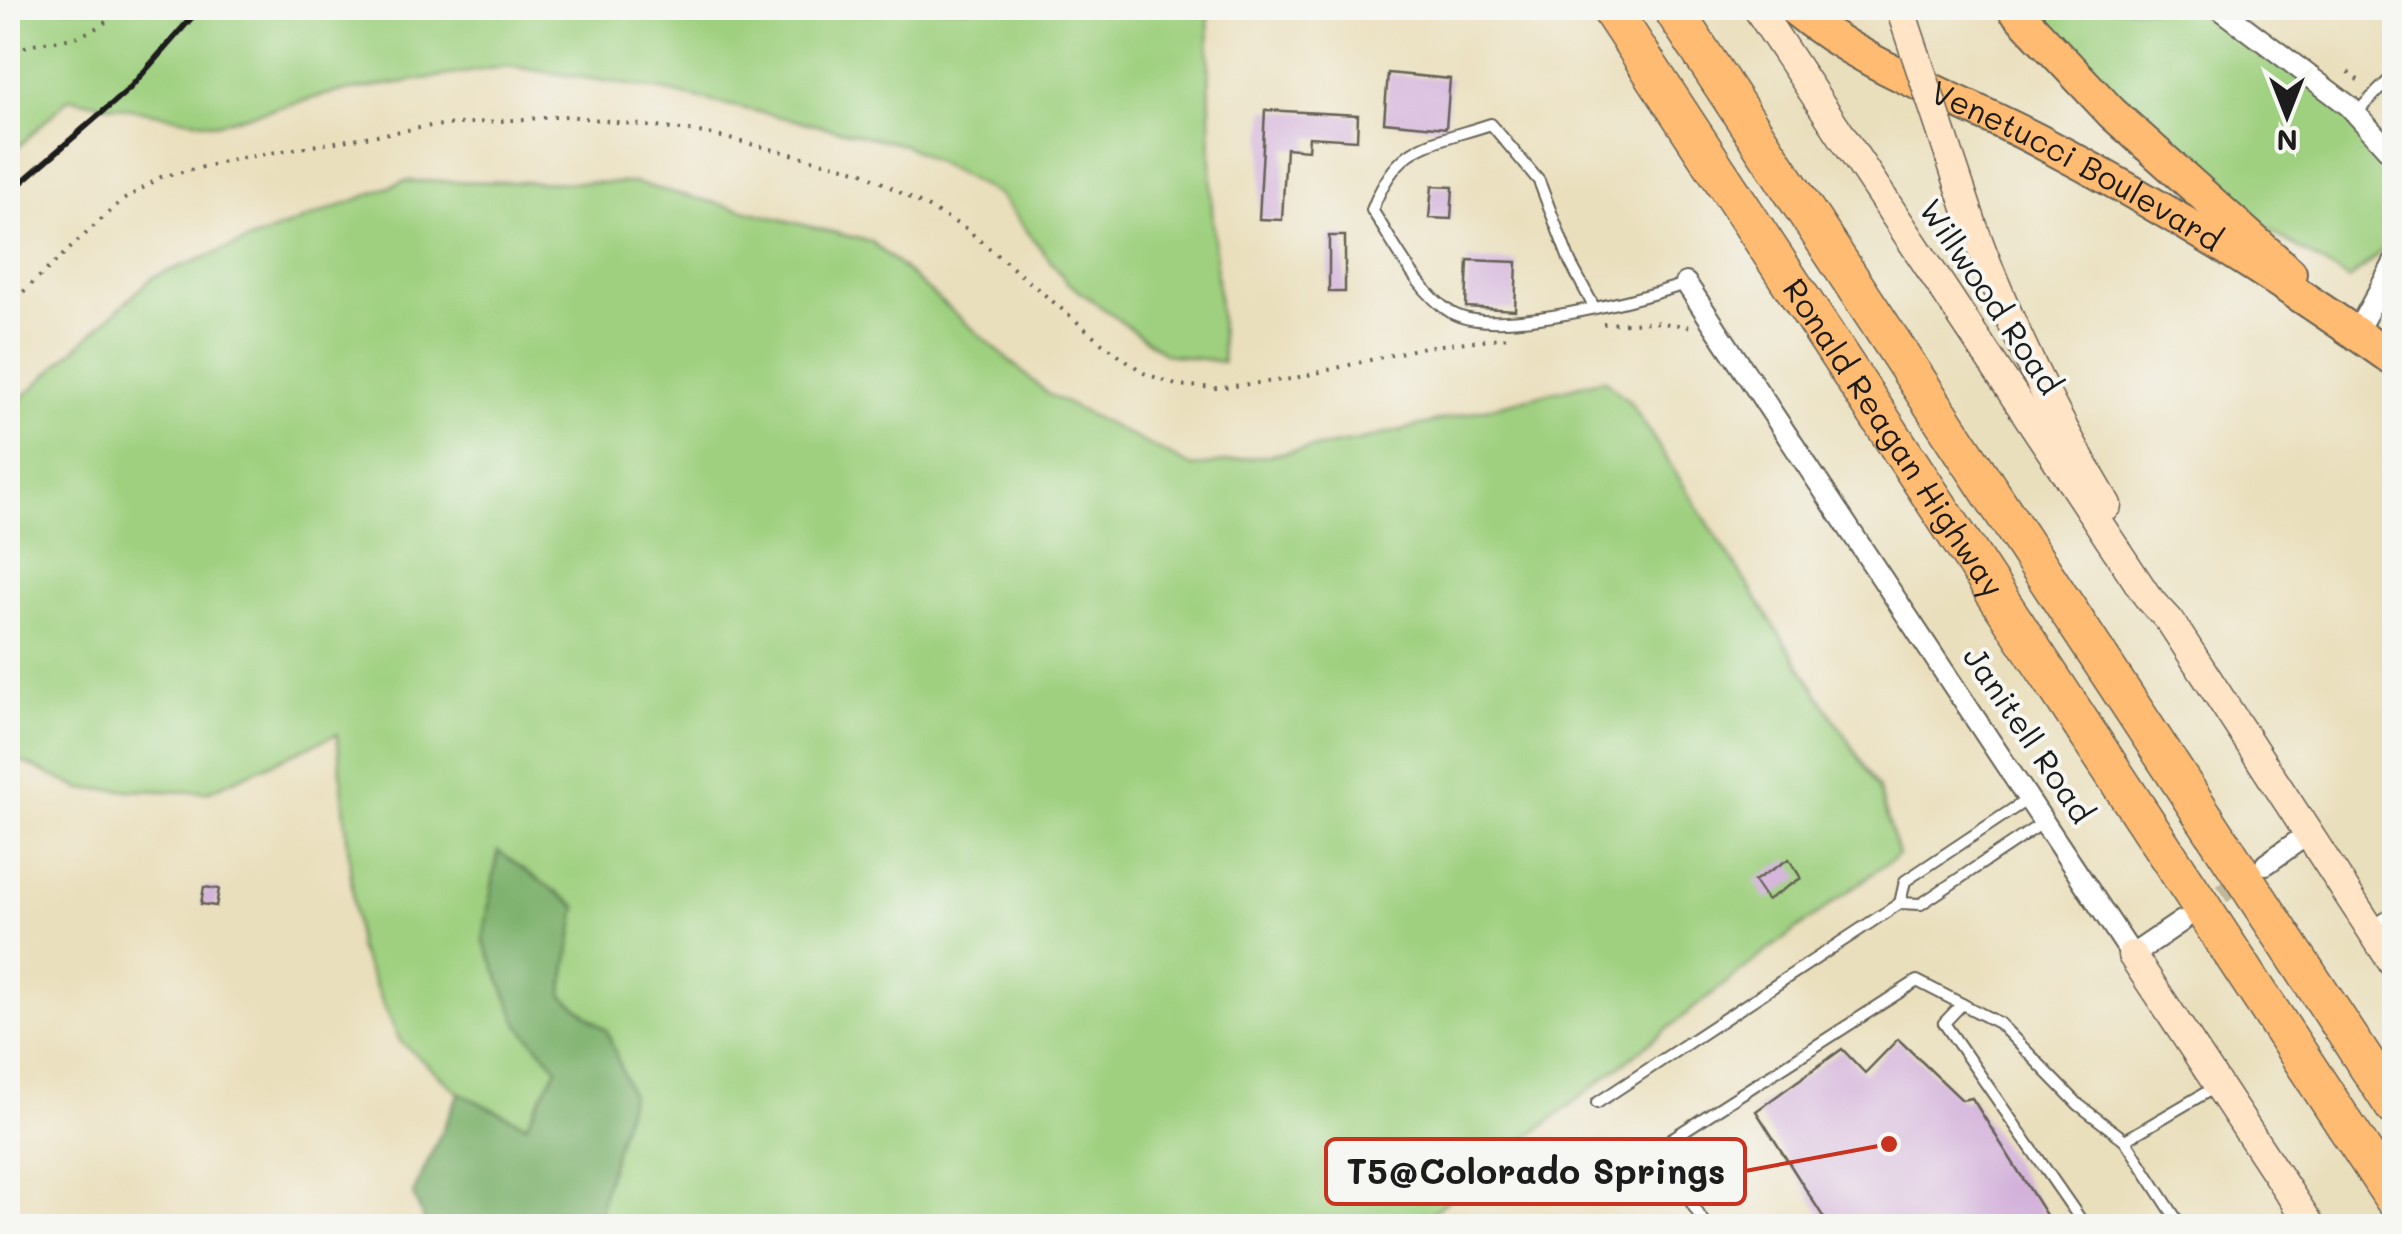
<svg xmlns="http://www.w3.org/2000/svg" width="2402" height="1234" font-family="Mali,sans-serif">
  <rect width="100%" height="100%" fill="#f6f6f2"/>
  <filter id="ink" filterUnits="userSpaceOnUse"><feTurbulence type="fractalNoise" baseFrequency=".01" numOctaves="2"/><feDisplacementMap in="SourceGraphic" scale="20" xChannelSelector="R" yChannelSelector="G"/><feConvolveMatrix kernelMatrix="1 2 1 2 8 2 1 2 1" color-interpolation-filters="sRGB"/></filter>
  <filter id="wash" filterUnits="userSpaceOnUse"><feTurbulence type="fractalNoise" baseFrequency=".0048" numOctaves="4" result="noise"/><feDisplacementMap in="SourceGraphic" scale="40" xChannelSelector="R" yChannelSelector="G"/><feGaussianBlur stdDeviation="2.25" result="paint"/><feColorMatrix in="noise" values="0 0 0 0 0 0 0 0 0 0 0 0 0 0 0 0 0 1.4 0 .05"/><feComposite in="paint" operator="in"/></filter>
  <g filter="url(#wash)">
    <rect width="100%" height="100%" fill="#eadfbc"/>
    <g fill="#9fd07f" stroke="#5e764e" stroke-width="2.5">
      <polygon points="8,8 1208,8 1212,209 1223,362 1165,354 1067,282 999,195 904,145 662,90 508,66 333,93 215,124 69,98 8,157"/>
      <polygon points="2012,8 2224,8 2394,156 2394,240 2349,280 2186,178"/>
      <polygon points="405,181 635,183 872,242 1048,394 1193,467 1358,441 1604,379 1630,402 1878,787 1898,855 1767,951 1415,1226 600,1226 607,1031 562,996 577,906 498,852 519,1025 558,1068 527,1125 459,1093 400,1041 358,948 337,734 207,792 81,789 8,755 8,411 153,277"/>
    </g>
    <polygon fill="#7fb26e" stroke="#4e6745" stroke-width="2.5" points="498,851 577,907 562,995 607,1031 631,1095 602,1198 600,1226 426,1226 413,1194 459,1093 526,1125 557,1068 519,1025 483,940"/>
    <g id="blocks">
      <g fill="#d3b1da">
        <polygon points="1388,73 1450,79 1446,128 1384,122"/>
        <polygon points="1265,110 1358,115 1357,140 1309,137 1308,150 1286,148 1282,220 1259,219"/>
        <polygon points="1432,186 1453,187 1451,219 1429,218"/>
        <rect x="1329" y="236" width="16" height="56"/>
        <polygon points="1468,260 1517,262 1515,310 1466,307"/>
        <polygon points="1789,859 1801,878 1767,900 1754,881"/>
        <polygon points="204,887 219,889 216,906 201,904"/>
        <polygon points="1898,1039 1962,1100 1972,1098 2053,1226 1829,1226 1756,1111 1842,1049 1865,1073"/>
      </g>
    </g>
  </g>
  <g filter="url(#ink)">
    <use href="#blocks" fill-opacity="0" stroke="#646054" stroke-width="2.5"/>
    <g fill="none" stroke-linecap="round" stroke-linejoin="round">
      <polyline stroke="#c1b89c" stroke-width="20" stroke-dasharray="20 10" stroke-linecap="butt" points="2197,911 2252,873"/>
      <g stroke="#646054" stroke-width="14">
        <g id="lane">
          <polyline points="2356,113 2394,75"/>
          <path d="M 1594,307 L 1570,262 L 1539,181 L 1491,124 C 1427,145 1398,142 1372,210 C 1394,243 1417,292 1452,313 C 1496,338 1638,299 1686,284"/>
          <polyline points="1900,903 1905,881 2028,799"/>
          <polyline points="2370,928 2394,912"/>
          <polyline points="1962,1004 1944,1023 2085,1226"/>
          <polyline points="1597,1103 1900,903 1921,904 2044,822"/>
          <polyline points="1706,1226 1657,1148 1917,981 1999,1023 2079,1105 2125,1140"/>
          <polyline points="2181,1226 2125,1140 2217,1086"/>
        </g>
      </g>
      <g stroke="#646054" stroke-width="24">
        <g id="street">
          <polyline points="2219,8 2349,106 2394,156"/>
          <polyline points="1686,283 2132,955 2182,921"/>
          <polyline points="2356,333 2394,263"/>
          <polyline points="2266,864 2309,833"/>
        </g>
      </g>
      <g stroke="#646054" stroke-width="31">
        <g id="secondary">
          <polyline points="1757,8 2147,596 2170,621 2394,965"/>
          <path d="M 1974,229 C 2009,325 2055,418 2107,505"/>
          <polyline points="2132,955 2311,1226"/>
        </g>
      </g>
      <g stroke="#646054" stroke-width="36">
        <g id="primary">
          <path id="s1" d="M 1793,8 C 1866,69 1956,97 2039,141 C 2162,205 2281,280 2394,360"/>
          <polyline points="2013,8 2112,113 2290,273"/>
        </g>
      </g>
      <g stroke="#646054" stroke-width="41">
        <g id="highway">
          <path id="s2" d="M 1610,8 L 2394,1199"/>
          <polyline points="1672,8 2394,1106"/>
        </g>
      </g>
      <g stroke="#646054" stroke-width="4" stroke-dasharray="2.5 8" stroke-linecap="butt">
        <polyline points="2348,72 2364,85"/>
        <path d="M 8,73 C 14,33 52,47 81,35 C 97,29 111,19 123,8"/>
        <polyline points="8,78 12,100 8,108"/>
        <polyline points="8,306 120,202 161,177 241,158 431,126 568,116 705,133 861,171 965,228 1101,342 1144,373 1176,385 1216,388 1291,379 1424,347 1509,337"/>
        <polyline points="1603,324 1654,322 1693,327"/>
      </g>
      <use href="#lane" stroke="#fff" stroke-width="10"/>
      <use href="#street" stroke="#fff" stroke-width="20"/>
      <use href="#secondary" stroke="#ffe4c6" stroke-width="28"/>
      <use href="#primary" stroke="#ffbb71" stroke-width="32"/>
      <use href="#highway" stroke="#ffbb71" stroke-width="38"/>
      <polyline stroke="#1c1c1c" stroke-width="6" points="8,194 129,89 200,8"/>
      <g stroke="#646054" stroke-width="31" stroke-linecap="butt">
        <polyline id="secondary-bridge" points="1900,8 1974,229"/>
      </g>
      <use href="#secondary-bridge" stroke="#ffe4c6" stroke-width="28"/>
    </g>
  </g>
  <g text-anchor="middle" stroke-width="8" stroke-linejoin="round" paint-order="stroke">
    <g font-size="32" fill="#1c1c1c" stroke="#f6f6f2">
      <text dy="11" stroke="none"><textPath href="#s1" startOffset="325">Venetucci Boulevard</textPath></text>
      <text transform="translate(1990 297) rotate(56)" y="11">Willwood Road</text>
      <text dy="11" stroke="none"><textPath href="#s2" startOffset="515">Ronald Reagan Highway</textPath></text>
      <text transform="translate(2028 735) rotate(56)" y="11">Janitell Road</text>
    </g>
  </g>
  <path fill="none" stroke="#c8321e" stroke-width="4" d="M1889 1144L1745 1171"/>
  <circle fill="#c8321e" stroke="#f6f6f2" stroke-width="4" cx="1889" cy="1144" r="10"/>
  <rect fill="#f6f6f2" stroke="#c8321e" stroke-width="4" x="1326" y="1139" width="419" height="65" rx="10"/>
  <g font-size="35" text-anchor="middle" font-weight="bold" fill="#1c1c1c">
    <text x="1536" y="1184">T5@Colorado Springs</text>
  </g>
  <rect width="2402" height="1234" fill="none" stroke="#f6f6f2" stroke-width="40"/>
  <g transform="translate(2287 115) rotate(180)" stroke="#f6f6f2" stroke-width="8" paint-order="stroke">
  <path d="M0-8L18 38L0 25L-18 38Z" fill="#1c1c1c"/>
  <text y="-15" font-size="28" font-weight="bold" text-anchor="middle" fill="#1c1c1c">N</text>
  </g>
</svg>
